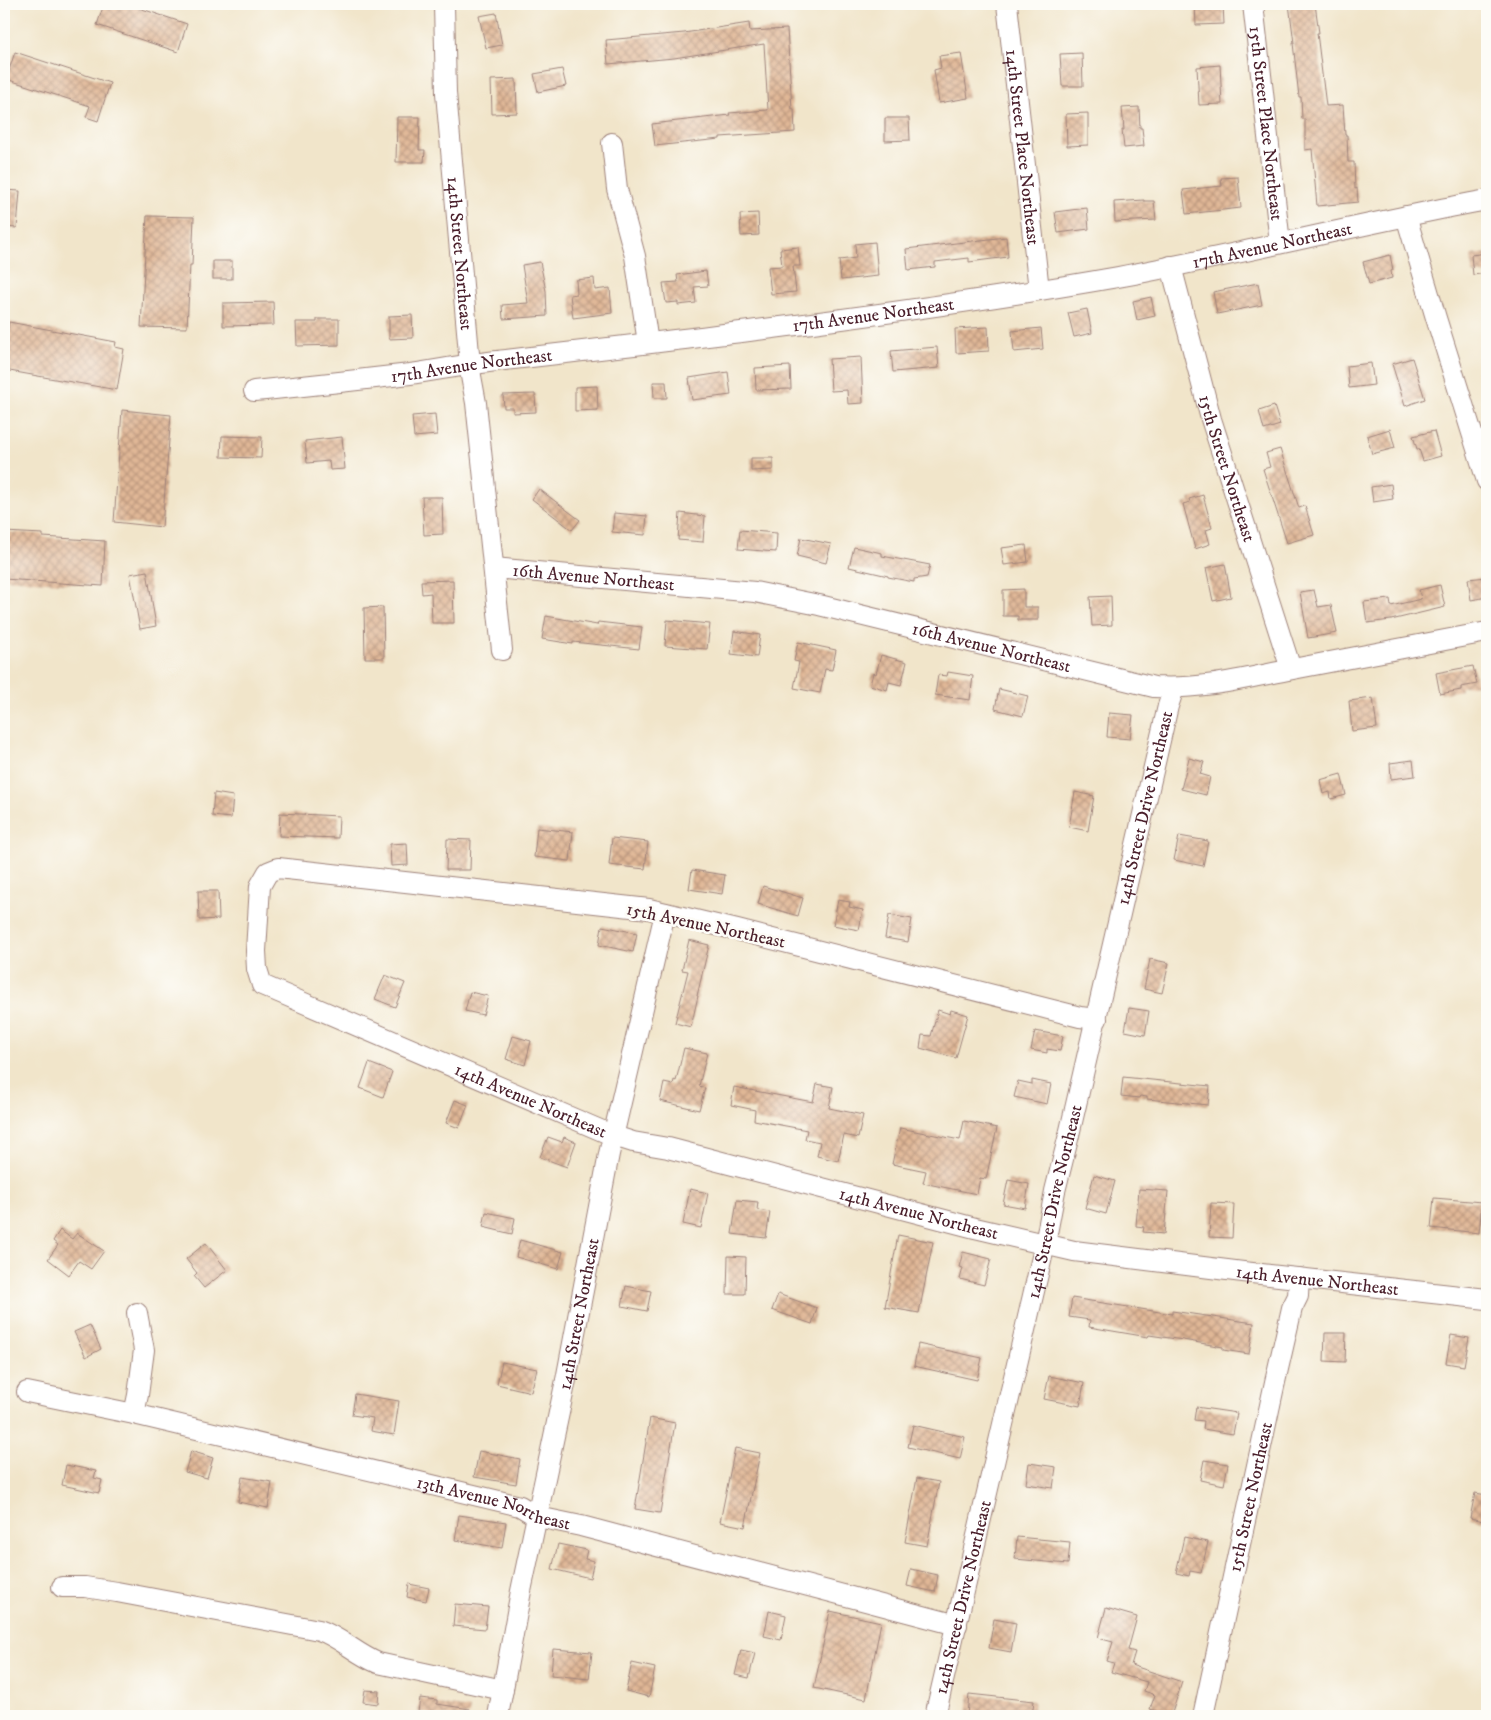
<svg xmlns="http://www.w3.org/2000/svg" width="1491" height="1720" font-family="'IM FELL DW Pica',serif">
  <defs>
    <pattern id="building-cross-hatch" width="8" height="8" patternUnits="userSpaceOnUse" patternTransform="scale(1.25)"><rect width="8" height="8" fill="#e0b796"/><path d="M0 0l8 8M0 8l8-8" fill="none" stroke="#b8947b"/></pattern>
  </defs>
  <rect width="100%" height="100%" fill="#fdfcf7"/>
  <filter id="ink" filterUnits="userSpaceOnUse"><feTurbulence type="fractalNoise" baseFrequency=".02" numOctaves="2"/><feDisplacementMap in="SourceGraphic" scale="10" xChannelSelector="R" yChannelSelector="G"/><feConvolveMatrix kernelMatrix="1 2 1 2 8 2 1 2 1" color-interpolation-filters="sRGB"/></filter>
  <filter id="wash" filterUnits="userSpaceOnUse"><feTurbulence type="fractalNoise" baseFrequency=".0096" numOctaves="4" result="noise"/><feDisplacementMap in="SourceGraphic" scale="20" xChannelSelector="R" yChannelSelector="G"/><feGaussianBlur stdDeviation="1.12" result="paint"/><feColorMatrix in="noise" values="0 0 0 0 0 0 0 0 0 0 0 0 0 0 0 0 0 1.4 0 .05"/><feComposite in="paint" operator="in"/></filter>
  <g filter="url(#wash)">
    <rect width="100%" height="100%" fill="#f1e5ca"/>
    <g id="blocks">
      <g fill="url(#building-cross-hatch)">
        <polygon points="104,4 127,4 187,24 178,52 97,25"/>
        <polygon points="1195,4 1223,4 1224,24 1196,25"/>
        <polygon points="1289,4 1315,4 1319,33 1317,33 1326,106 1343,105 1345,135 1347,135 1348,162 1354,162 1355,189 1357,188 1358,202 1317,206 1312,149 1305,150 1305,119 1302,119 1301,97 1299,97 1293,43 1294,43"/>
        <polygon points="496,13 502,45 486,48 479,16"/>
        <polygon points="749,23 750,31 787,29 792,109 794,109 795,132 720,137 720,139 655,146 652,124 730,115 729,113 768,110 764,44 674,58 608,64 606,40 684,33"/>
        <polygon points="15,52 110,83 98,121 86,117 90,106 6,79"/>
        <polygon points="961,53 968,98 939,103 934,70 941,68 939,56"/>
        <polygon points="1082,53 1083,86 1062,86 1060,54"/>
        <polygon points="1220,65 1222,104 1199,105 1197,67"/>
        <polygon points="562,69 566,86 538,92 534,74"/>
        <polygon points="516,79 517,113 492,114 491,80"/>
        <polygon points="1139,107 1140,128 1142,128 1144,146 1124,148 1122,130 1124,130 1122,108"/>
        <polygon points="1088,113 1088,145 1067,146 1066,114"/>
        <polygon points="397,117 420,117 419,150 425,150 424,162 396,162"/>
        <polygon points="885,118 909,118 910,140 885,141"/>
        <polygon points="1238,177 1241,208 1186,214 1183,190 1222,186 1221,178"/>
        <polygon points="4,190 20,191 17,228 4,227"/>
        <polygon points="1144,200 1144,201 1154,201 1156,220 1115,222 1114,202"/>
        <polygon points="1087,208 1089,229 1058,233 1055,212"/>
        <polygon points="758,213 759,235 741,236 740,214"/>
        <polygon points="147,216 194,217 192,265 190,265 187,328 141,327"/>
        <polygon points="1006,237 1008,257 969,262 969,258 935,262 935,267 908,270 906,249"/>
        <polygon points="875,242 878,276 841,280 839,260 856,258 855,244"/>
        <polygon points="798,247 800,266 793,266 796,292 771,294 768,267 782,266 780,249"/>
        <polygon points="1487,253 1487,273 1473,275 1471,255"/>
        <polygon points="1390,255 1393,270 1391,271 1392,278 1369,284 1363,262"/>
        <rect x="213" y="261" width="19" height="18"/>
        <polygon points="540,262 546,291 547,316 503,319 502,305 528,303 522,265"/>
        <polygon points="706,271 708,286 694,287 696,303 678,305 678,302 666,303 663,283 678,282 677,275"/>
        <polygon points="594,278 595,290 610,288 612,313 573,318 570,295 577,294 576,280"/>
        <polygon points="1258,283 1262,305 1217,314 1213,292"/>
        <polygon points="1151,297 1155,316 1137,320 1133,301"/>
        <polygon points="273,302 274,325 223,326 223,303"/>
        <polygon points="1087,309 1092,333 1074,337 1068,313"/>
        <polygon points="412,315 413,338 389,339 389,316"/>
        <polygon points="317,319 339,319 339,345 297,346 296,322 317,322"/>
        <polygon points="9,322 116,342 115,347 124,349 117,390 4,370 4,327 8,328"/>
        <polygon points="988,327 989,351 956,353 955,329"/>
        <polygon points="1041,328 1043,349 1014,352 1012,331"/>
        <polygon points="937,347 939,368 893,372 891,351"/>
        <polygon points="861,357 863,403 848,404 847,390 831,391 829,359"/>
        <polygon points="1412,358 1425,399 1405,406 1392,364"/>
        <polygon points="1371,363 1374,385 1349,388 1347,366"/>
        <polygon points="790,366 791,389 756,390 755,368"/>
        <polygon points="728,372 731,395 692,400 689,378"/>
        <polygon points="653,382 666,382 667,398 654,398"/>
        <polygon points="597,386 598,410 575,411 575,387"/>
        <polygon points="535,394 536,412 513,413 513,408 504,408 503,395"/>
        <polygon points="1274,406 1280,425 1264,430 1259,411"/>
        <polygon points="122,410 171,415 162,527 114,522"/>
        <polygon points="435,414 437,435 414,437 412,416"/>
        <polygon points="1390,429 1395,448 1372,454 1367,436"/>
        <polygon points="1434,431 1441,456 1423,461 1419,449 1417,449 1413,436"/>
        <polygon points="222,436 262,437 261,458 221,457"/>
        <polygon points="342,437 345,469 330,470 329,461 307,463 305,441"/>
        <polygon points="1280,449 1299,508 1305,506 1314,535 1287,543 1263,469 1270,467 1266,453"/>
        <polygon points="751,458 773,458 773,470 751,471"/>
        <polygon points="1391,484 1393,499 1373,502 1371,487"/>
        <polygon points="539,489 580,520 572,530 532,499"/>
        <polygon points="1203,495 1212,528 1206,530 1210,544 1195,549 1183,504 1190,502 1189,499"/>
        <polygon points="422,497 442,497 443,534 424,535"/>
        <polygon points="614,513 647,516 645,535 612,532"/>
        <polygon points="680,513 705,516 703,542 678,540"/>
        <polygon points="740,530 777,533 776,552 738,549"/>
        <polygon points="4,532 43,534 43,537 105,541 103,586 4,579"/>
        <polygon points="801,538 831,544 826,563 797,556"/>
        <polygon points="1026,545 1028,562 1004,565 1001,548"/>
        <polygon points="854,547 882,553 882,556 930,565 927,577 914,579 914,582 888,577 888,576 849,567"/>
        <polygon points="1225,564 1231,597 1213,601 1206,568"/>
        <polygon points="147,571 156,626 140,629 130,574"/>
        <polygon points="1487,577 1487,597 1471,600 1468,579"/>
        <polygon points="453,580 454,623 432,623 431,593 422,594 421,581"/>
        <polygon points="1440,585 1445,607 1391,620 1367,623 1364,602 1390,599 1391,606 1421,599 1419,590"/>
        <polygon points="1024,589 1024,607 1038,607 1038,620 1018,620 1018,616 1003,616 1003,590"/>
        <polygon points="1314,590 1318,607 1331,605 1337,633 1308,638 1300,592"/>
        <polygon points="1111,596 1112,625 1092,626 1090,597"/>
        <polygon points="383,607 384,658 365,658 364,608"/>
        <polygon points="546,616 597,625 598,622 642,627 639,649 573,642 573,644 542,639"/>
        <polygon points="667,620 710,624 707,649 665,646"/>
        <polygon points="734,631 760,635 757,657 731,654"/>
        <polygon points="798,642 836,650 832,670 825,669 820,693 794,688 799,662 794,661"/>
        <polygon points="881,655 907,662 901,685 889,682 887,690 870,685 873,673 876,674"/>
        <polygon points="1473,666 1477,684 1461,687 1461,690 1440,694 1436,673"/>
        <polygon points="948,672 973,676 970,700 935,695 938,675 947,676"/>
        <polygon points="999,689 1028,696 1023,716 995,709"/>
        <polygon points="1373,698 1377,728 1352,731 1349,701"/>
        <polygon points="1109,713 1133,715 1130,739 1107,737"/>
        <polygon points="1189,758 1204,762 1200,774 1210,777 1206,795 1181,789"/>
        <polygon points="1413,760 1415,776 1391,779 1390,763"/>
        <polygon points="1341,774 1346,795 1331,799 1330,792 1323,794 1320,780"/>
        <polygon points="1075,792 1094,796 1088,831 1069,827"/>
        <polygon points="214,793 233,796 231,818 212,816"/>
        <polygon points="280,813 339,816 338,838 279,836"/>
        <polygon points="537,828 573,832 570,861 534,857"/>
        <polygon points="1179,836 1208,841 1203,866 1174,860"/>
        <polygon points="612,838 648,842 645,869 609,865"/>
        <polygon points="447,839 471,840 470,870 446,870"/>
        <polygon points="407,843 408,865 391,866 390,844"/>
        <polygon points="692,870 725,875 722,894 689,889"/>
        <polygon points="763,886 803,898 798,916 758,904"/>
        <polygon points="198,891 218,891 219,919 199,920"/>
        <polygon points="838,900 850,902 849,907 863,910 859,930 833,925"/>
        <polygon points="889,915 912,919 908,942 885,938"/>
        <polygon points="602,926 637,933 633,952 599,945"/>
        <polygon points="689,940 709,945 697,996 698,996 691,1027 675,1023 688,971 682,970"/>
        <polygon points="1150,959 1169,963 1162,993 1144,989"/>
        <polygon points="385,975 405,983 395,1007 375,999"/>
        <polygon points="470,992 488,996 483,1015 465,1011"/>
        <polygon points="1129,1008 1149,1011 1145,1035 1125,1031"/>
        <polygon points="938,1010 950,1014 951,1010 968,1015 956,1058 920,1048 922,1035 931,1036"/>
        <polygon points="1035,1031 1063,1036 1060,1051 1047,1049 1047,1053 1031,1050"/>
        <polygon points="513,1036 531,1041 525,1065 506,1059"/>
        <polygon points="684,1048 707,1053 699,1086 705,1088 699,1110 660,1101 664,1083 673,1085 674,1080 676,1081"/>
        <polygon points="369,1063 392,1072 383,1097 360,1088"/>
        <polygon points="1123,1077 1210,1086 1208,1105 1147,1099 1147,1097 1140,1096 1139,1098 1121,1096"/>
        <polygon points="1032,1080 1051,1084 1047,1104 1014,1097 1018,1081 1032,1084"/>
        <polygon points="817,1084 833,1087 829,1108 863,1115 858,1138 844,1135 838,1161 817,1156 820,1142 805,1139 807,1130 754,1120 755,1110 731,1105 734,1087 813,1102"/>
        <polygon points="455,1100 468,1105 459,1128 446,1123"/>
        <polygon points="964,1121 997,1128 986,1179 980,1178 977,1194 923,1183 926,1171 892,1164 900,1128 960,1140"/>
        <polygon points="548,1137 562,1142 564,1137 576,1142 567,1167 540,1157"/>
        <polygon points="1094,1175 1115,1181 1106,1214 1085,1208"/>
        <polygon points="1008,1180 1029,1184 1025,1208 1003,1204"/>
        <polygon points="690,1189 708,1193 701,1228 683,1224"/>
        <polygon points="1139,1189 1168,1191 1164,1234 1143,1232 1144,1227 1136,1226"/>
        <polygon points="1434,1198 1482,1202 1479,1233 1431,1228"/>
        <polygon points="737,1200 758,1202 757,1210 770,1212 766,1238 732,1234"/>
        <polygon points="1211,1203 1234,1204 1232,1238 1209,1237"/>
        <polygon points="486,1212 515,1218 512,1234 483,1227"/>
        <polygon points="60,1230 72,1239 77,1233 104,1251 91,1269 79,1261 69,1275 48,1259 58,1245 53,1241"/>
        <polygon points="898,1235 933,1242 919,1313 885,1307"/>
        <polygon points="520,1240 563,1252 558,1269 516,1257"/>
        <polygon points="206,1243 227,1270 204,1288 194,1276 197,1273 186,1259"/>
        <polygon points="963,1252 991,1259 984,1285 960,1279 963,1268 959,1267"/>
        <polygon points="728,1256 746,1257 745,1294 727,1294"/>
        <polygon points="626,1286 651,1291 647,1311 622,1306"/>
        <polygon points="778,1294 817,1308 812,1324 772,1310"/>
        <polygon points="1072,1298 1172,1314 1172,1311 1254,1323 1249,1354 1223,1350 1223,1347 1183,1340 1149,1335 1148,1337 1089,1327 1090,1320 1069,1317"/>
        <polygon points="90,1325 101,1349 86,1357 74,1332"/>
        <polygon points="1325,1333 1346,1333 1345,1362 1324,1361"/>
        <polygon points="1451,1335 1469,1338 1464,1366 1446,1363"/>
        <polygon points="918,1344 982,1358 977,1380 914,1366"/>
        <polygon points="502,1362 537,1369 531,1392 497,1384"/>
        <polygon points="1049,1376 1084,1383 1080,1406 1044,1399"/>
        <polygon points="355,1394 399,1401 394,1435 371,1431 373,1418 352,1415"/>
        <polygon points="1196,1407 1237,1413 1233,1434 1203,1429 1204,1421 1194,1420"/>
        <polygon points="650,1418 675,1423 660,1513 635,1509"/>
        <polygon points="913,1425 965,1437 960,1459 908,1447"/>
        <polygon points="735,1448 760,1453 745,1527 720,1522"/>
        <polygon points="191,1451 213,1458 207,1478 185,1472"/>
        <polygon points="479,1451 520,1459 516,1484 474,1477"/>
        <polygon points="1204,1460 1228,1464 1224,1485 1200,1480"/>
        <polygon points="1029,1463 1056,1467 1053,1488 1026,1484"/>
        <polygon points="66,1465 96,1471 94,1478 102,1480 99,1493 62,1485"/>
        <polygon points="242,1477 272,1482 268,1508 238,1502"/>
        <polygon points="917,1478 939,1482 927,1546 905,1542"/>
        <polygon points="1475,1493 1487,1495 1487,1522 1470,1518"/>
        <polygon points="459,1515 506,1522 502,1548 455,1540"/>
        <polygon points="1017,1537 1070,1542 1068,1564 1015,1559"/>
        <polygon points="1184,1537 1208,1542 1201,1573 1190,1571 1189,1576 1176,1573"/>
        <polygon points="558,1544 587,1550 585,1559 594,1561 590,1578 552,1569"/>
        <polygon points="911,1569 938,1575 935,1592 907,1586"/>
        <polygon points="409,1584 429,1588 426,1601 407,1597"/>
        <polygon points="455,1604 488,1607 485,1629 453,1626"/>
        <polygon points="1106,1608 1137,1617 1128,1650 1135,1652 1131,1665 1182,1682 1171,1716 1150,1709 1155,1695 1144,1691 1147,1682 1111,1672 1114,1663 1107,1661 1113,1642 1098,1638"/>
        <polygon points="769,1611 786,1615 781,1640 764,1636"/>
        <polygon points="830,1611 881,1622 866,1699 814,1688"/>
        <polygon points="994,1619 1016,1623 1011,1652 989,1648"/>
        <polygon points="553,1649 592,1652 589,1679 551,1675"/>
        <polygon points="741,1650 755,1653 749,1678 735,1675"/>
        <polygon points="632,1663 655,1668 649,1697 626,1691"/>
        <polygon points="365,1690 379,1691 378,1704 363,1702"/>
        <polygon points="969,1694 1034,1701 1032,1716 967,1716"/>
        <polygon points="420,1698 437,1700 437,1704 470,1709 469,1716 429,1716 429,1713 418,1712"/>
      </g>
    </g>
  </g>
  <g filter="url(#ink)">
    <use href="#blocks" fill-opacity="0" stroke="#9e827a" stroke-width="1"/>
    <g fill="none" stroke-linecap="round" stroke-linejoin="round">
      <g stroke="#9e827a" stroke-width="22">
        <g id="minor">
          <path id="s1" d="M 444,4 L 446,93 L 471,376 L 476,403 L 502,650"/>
          <path id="s2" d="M 1007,4 L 1039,290"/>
          <path id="s3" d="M 1253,4 L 1280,243"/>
          <polyline points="612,143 617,189 635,256 648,343"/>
          <polyline points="1406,216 1436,318 1487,481"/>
          <path id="s4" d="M 1171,266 L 1211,419 L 1291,669"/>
          <path id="s5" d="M 254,391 C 306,386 358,380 410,374 C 439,370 467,364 497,361 C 704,337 913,313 1118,277 C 1242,254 1364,223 1487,200"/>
          <path id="s6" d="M 494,568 L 755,592 L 819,605 L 1154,687 C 1202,690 1246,678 1293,669 C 1357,657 1422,645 1487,632"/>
          <path id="s7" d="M 1097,1019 L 1080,1017 L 737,930 L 649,909 L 278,868 L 268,872 L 260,886 L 256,951 L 257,969 L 262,985 L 614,1136 L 633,1142 L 668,1148 L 975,1228 L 1074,1251 L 1243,1272 L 1487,1299"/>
          <path id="s8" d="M 27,1392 L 134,1414 L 520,1506 L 538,1517 L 581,1526 L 957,1625"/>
          <polyline points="134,1414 138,1395 144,1350 137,1313"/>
          <path d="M 62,1587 L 85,1587 L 117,1592 L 319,1630 C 340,1637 356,1654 378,1663 L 503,1690"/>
          <path id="s9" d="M 498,1716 L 521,1591 L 566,1380 L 609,1154 L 665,913"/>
          <path id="s10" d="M 935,1716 L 1045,1244 L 1055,1191 L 1069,1135 L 1168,706 L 1174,688"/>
          <path id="s11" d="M 1203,1716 L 1275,1382 L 1292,1308 L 1298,1296 L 1299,1278"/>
        </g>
      </g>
      <use href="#minor" stroke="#fff" stroke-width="20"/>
    </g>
  </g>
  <g text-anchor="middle" stroke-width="5" stroke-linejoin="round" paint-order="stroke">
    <g font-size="18" fill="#4a1f2b" stroke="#fdfcf7">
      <text dy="6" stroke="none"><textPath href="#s3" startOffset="120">15th Street Place Northeast</textPath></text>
      <text dy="6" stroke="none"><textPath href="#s2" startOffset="144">14th Street Place Northeast</textPath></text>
      <text dy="6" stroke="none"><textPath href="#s5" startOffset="1029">17th Avenue Northeast</textPath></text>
      <text dy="6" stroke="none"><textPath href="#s1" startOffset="250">14th Street Northeast</textPath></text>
      <text dy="6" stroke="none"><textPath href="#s5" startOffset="624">17th Avenue Northeast</textPath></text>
      <text dy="6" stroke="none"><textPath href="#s5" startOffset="219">17th Avenue Northeast</textPath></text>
      <text dy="6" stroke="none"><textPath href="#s4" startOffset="210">15th Street Northeast</textPath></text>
      <text dy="6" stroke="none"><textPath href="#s6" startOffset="100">16th Avenue Northeast</textPath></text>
      <text dy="6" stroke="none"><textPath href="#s6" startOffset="505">16th Avenue Northeast</textPath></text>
      <text dy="6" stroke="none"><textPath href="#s10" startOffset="932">14th Street Drive Northeast</textPath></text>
      <text transform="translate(706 925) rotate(12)" y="6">15th Avenue Northeast</text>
      <text dy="6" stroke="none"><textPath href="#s7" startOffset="1254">14th Avenue Northeast</textPath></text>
      <text dy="6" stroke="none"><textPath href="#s10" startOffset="528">14th Street Drive Northeast</textPath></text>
      <text dy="6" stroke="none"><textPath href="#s7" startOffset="1659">14th Avenue Northeast</textPath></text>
      <text dy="6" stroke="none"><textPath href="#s7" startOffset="2064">14th Avenue Northeast</textPath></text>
      <text dy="6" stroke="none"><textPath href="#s9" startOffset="410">14th Street Northeast</textPath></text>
      <text dy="6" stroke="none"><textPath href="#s11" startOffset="224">15th Street Northeast</textPath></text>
      <text dy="6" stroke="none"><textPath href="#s8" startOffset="480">13th Avenue Northeast</textPath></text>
      <text dy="6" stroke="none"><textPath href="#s10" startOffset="122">14th Street Drive Northeast</textPath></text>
    </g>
  </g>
  <rect width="1491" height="1720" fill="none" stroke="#fdfcf7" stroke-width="20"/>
</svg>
